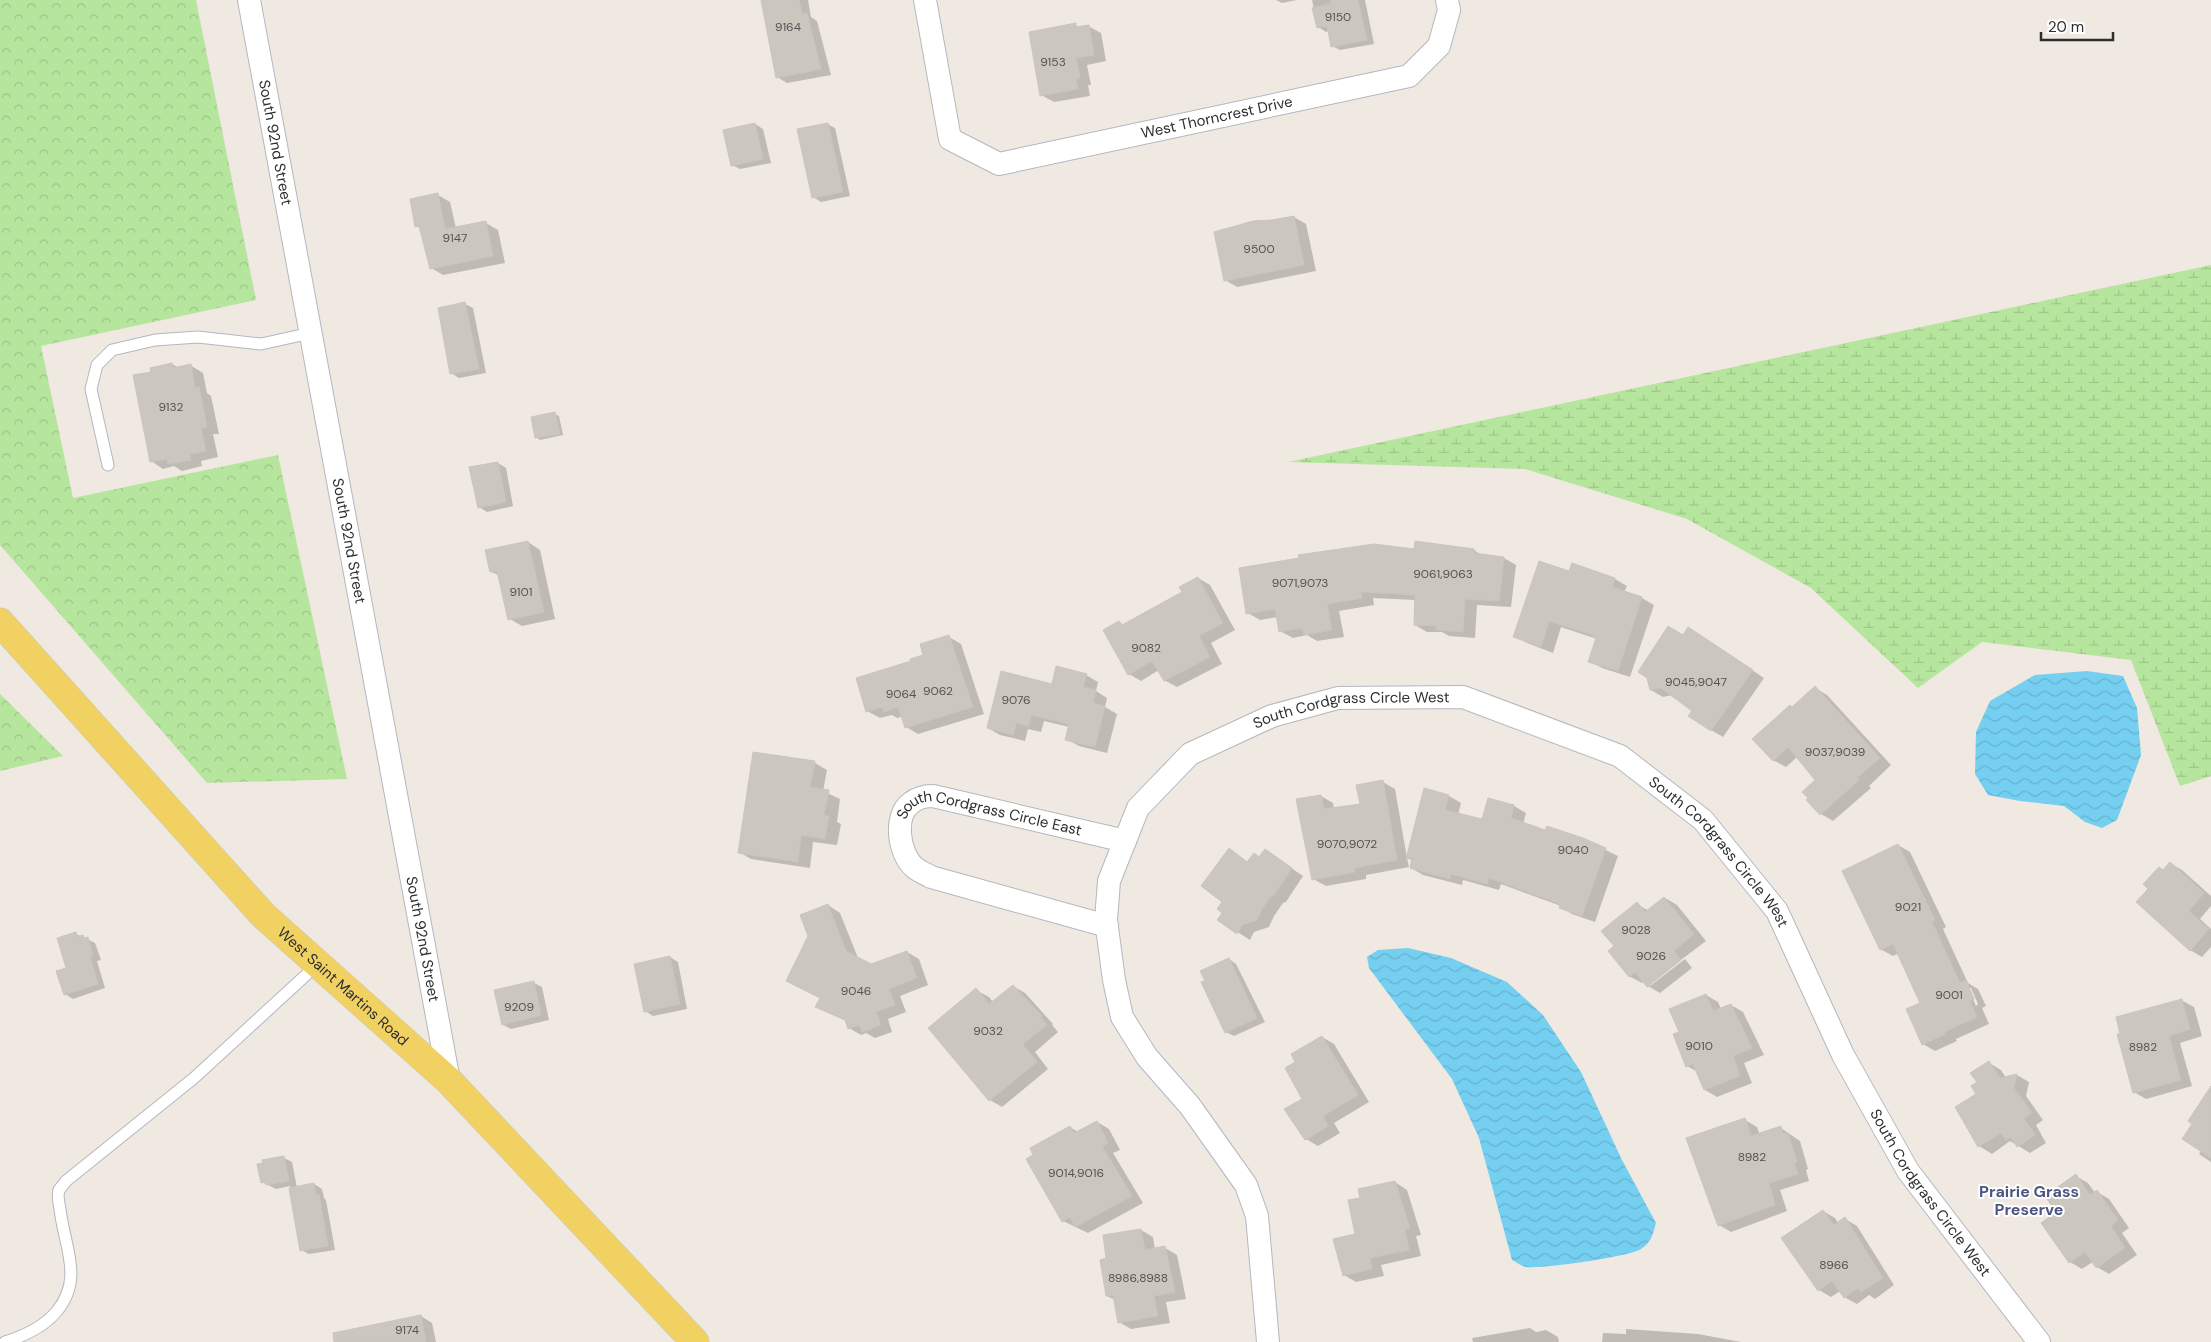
<svg xmlns="http://www.w3.org/2000/svg" width="2211" height="1342" font-family="'DM Sans',sans-serif">
  <defs>
    <pattern id="forest-crowns" width="20" height="18" patternUnits="userSpaceOnUse" patternTransform="scale(1.25)"><rect width="20" height="18" fill="#b6e59e"/><path d="M2 6a3 3 0 1 1 6 0M12 15a3 3 0 1 1 6 0" fill="none" stroke="#9dc588"/></pattern>
    <pattern id="wetland-marsh" width="20" height="14" patternUnits="userSpaceOnUse" patternTransform="scale(1.25)"><rect width="20" height="14" fill="#b6e59e"/><path d="M1 5h8M5 5V1M11 12h8M15 12V8" fill="none" stroke="#9dc588"/></pattern>
    <pattern id="water-waves" width="16" height="10" patternUnits="userSpaceOnUse" patternTransform="scale(1.25)"><rect width="16" height="10" fill="#75cff0"/><path d="M0 5q4-4 8 0t8 0" fill="none" stroke="#66b2ce"/></pattern>
  </defs>
  <rect width="100%" height="100%" fill="#efe9e1"/>
  <g fill="url(#forest-crowns)">
    <polygon points="0,0 196,0 256,300 41,346 73,498 278,455 347,779 207,783 0,545"/>
    <polygon points="0,694 63,756 0,771"/>
  </g>
  <polygon fill="url(#wetland-marsh)" points="2211,265 2211,776 2180,786 2131,660 1982,642 1918,688 1811,588 1687,519 1525,469 1288,462"/>
  <g fill="url(#water-waves)">
    <polygon points="2087,671 2123,676 2137,708 2141,755 2117,820 2102,828 2085,822 2064,806 2020,801 1988,795 1975,774 1976,732 1990,701 2035,675"/>
    <path d="M 1408,948 L 1451,958 L 1507,982 L 1543,1015 L 1581,1072 L 1622,1160 L 1656,1223 C 1653,1234 1651,1243 1641,1249 C 1628,1257 1541,1269 1526,1267 C 1521,1266 1516,1262 1512,1260 L 1479,1138 L 1452,1079 L 1369,968 L 1367,957 L 1378,950 Z"/>
  </g>
  <g fill="#0003" fill-rule="evenodd">
    <polygon points="762,0 808,0 811,17 817,21 831,75 787,83 777,77"/>
    <polygon points="1276,0 1297,0 1282,3"/>
    <polygon points="1312,0 1365,0 1374,44 1340,50 1332,46 1329,31 1326,32 1318,27"/>
    <polygon points="1075,25 1081,28 1088,26 1101,33 1106,61 1087,65 1091,85 1088,85 1090,96 1054,102 1041,95"/>
    <polygon points="755,124 763,129 771,163 740,169 732,165"/>
    <polygon points="827,124 835,128 850,196 821,202 813,197"/>
    <polygon points="438,195 450,202 456,228 486,223 498,230 505,263 443,275 431,268 421,228 416,226"/>
    <polygon points="1294,217 1306,224 1316,271 1237,287 1225,280"/>
    <polygon points="465,304 473,308 486,373 459,378 451,373"/>
    <polygon points="172,364 179,368 190,365 203,373 207,393 211,396 219,434 213,434 218,457 201,461 202,466 182,471 174,466 163,469 151,461 152,373"/>
    <polygon points="555,414 559,416 563,435 540,440 536,437"/>
    <polygon points="498,463 506,468 513,506 487,512 479,507"/>
    <polygon points="528,542 540,550 555,619 522,626 510,619 500,576 492,572"/>
    <polygon points="1474,550 1483,556 1504,558 1516,565 1511,607 1477,605 1475,638 1449,636 1442,632 1427,632 1415,625 1416,600 1373,598 1374,605 1339,611 1344,637 1317,641 1307,635 1293,638 1280,631 1278,617 1260,620 1248,613 1415,551"/>
    <polygon points="1570,573 1615,579 1627,586 1624,592 1642,598 1654,605 1630,677 1602,668 1590,661 1597,639 1561,627 1553,653 1527,643 1515,636"/>
    <polygon points="1198,578 1210,585 1235,630 1211,643 1222,664 1177,687 1164,680 1159,670 1141,681 1129,674 1119,622 1124,625 1184,592"/>
    <polygon points="1684,636 1701,636 1764,678 1723,737 1711,730 1693,710 1672,695 1663,697 1651,690"/>
    <polygon points="949,637 961,644 984,714 918,734 906,727 903,716 897,718 892,715 880,718 867,711 925,656"/>
    <polygon points="1086,675 1098,682 1096,691 1107,698 1105,707 1117,714 1107,753 1079,746 1066,739 1069,727 1044,721 1041,732 1028,729 1025,741 1000,735 988,728 1052,685"/>
    <polygon points="1815,688 1827,695 1891,765 1869,786 1871,788 1833,821 1821,814 1808,800 1817,781 1797,757 1786,767 1773,760 1790,706 1793,708"/>
    <polygon points="815,763 827,770 823,791 840,799 837,822 841,824 837,845 813,842 810,868 751,859 739,852"/>
    <polygon points="1383,782 1395,789 1407,858 1425,790 1449,796 1461,803 1458,815 1483,821 1489,799 1514,806 1526,813 1523,824 1546,832 1583,839 1618,856 1595,922 1572,914 1560,907 1561,906 1501,884 1499,890 1463,880 1462,885 1423,875 1411,868 1413,861 1407,858 1409,867 1366,875 1366,879 1326,886 1313,879 1321,796 1333,803 1334,809 1361,805"/>
    <path d="M 1898,845 L 1910,852 L 1946,927 L 1943,929 L 1968,983 L 1978,989 L 1986,1006 L 1982,1008 L 1989,1024 L 1956,1039 L 1957,1041 L 1935,1051 L 1923,1044 L 1922,1004 L 1899,953 L 1893,956 L 1880,949 ZM 1968,988 L 1971,988 L 1978,1004 L 1976,1006 Z"/>
    <polygon points="1229,850 1248,862 1260,858 1266,851 1303,876 1286,902 1283,903 1274,916 1269,927 1254,932 1250,940 1219,920 1224,912"/>
    <polygon points="2170,863 2182,870 2211,896 2211,906 2200,919 2211,929 2211,947 2202,957 2190,950 2164,871"/>
    <polygon points="1665,898 1677,905 1706,941 1650,983 1650,986 1685,959 1692,968 1660,993 1648,986 1644,981 1642,983 1629,976 1616,947 1637,904 1649,911"/>
    <polygon points="828,905 840,913 858,958 871,965 907,952 919,959 928,985 900,996 906,1012 888,1019 892,1032 875,1038 866,1033 861,1035 849,1028 846,1021 817,1006 821,998 787,981"/>
    <polygon points="76,934 95,943 101,960 97,961 105,988 73,999 65,994"/>
    <polygon points="670,957 678,962 687,1009 653,1016 645,1011"/>
    <polygon points="1229,959 1236,964 1265,1022 1234,1036 1226,1032"/>
    <polygon points="534,983 542,987 549,1020 511,1029 503,1025"/>
    <polygon points="1013,986 1025,993 1053,1024 1052,1025 1058,1032 1035,1052 1048,1069 1002,1107 990,1100 930,1028 976,990 989,997 993,1002"/>
    <polygon points="1706,995 1718,1002 1721,1009 1731,1005 1743,1012 1764,1055 1744,1063 1752,1083 1717,1097 1705,1090 1698,1072 1687,1066 1680,1033"/>
    <polygon points="2181,1000 2194,1007 2202,1036 2180,1043 2192,1086 2146,1099 2134,1092"/>
    <polygon points="1322,1037 1334,1044 1369,1102 1334,1123 1340,1133 1318,1146 1306,1139 1303,1100 1297,1062"/>
    <polygon points="1989,1063 2001,1070 2006,1078 2017,1075 2029,1082 2026,1096 2043,1120 2036,1125 2046,1143 2030,1153 2010,1141 1992,1154 1979,1146 1957,1108 1978,1094 1978,1083"/>
    <polygon points="2211,1103 2211,1162 2199,1154 2202,1150"/>
    <polygon points="1745,1120 1757,1127 1760,1135 1781,1128 1800,1141 1808,1169 1806,1170 1809,1181 1780,1190 1787,1211 1731,1232 1719,1225"/>
    <polygon points="1097,1122 1109,1129 1120,1150 1113,1153 1143,1203 1088,1233 1063,1221 1070,1127 1078,1132"/>
    <polygon points="284,1158 292,1162 297,1188 314,1184 322,1189 324,1198 326,1200 335,1250 309,1254 301,1250 290,1186 276,1189 262,1182"/>
    <polygon points="2076,1176 2088,1183 2095,1193 2097,1192 2109,1199 2129,1228 2122,1233 2137,1255 2109,1274 2097,1267 2094,1261 2082,1269 2070,1262 2058,1212"/>
    <polygon points="1395,1182 1407,1190 1421,1235 1416,1236 1421,1256 1381,1265 1384,1276 1356,1282 1344,1275 1357,1235 1362,1199"/>
    <polygon points="1823,1211 1835,1218 1838,1223 1845,1219 1857,1226 1894,1285 1875,1299 1869,1295 1857,1304 1844,1297 1840,1291 1831,1297 1819,1290"/>
    <polygon points="1141,1230 1153,1237 1155,1249 1165,1248 1177,1255 1186,1299 1166,1302 1170,1323 1131,1329 1119,1322 1115,1300 1107,1296 1108,1258 1104,1236"/>
    <polygon points="421,1316 432,1323 436,1342 345,1342"/>
    <polygon points="1530,1328 1536,1332 1546,1330 1558,1337 1559,1342 1473,1342 1472,1338"/>
    <polygon points="1626,1329 1698,1334 1741,1342 1602,1342 1603,1333 1626,1334"/>
  </g>
  <g fill="#cbc7bf" stroke="#cbc5ba">
    <polygon points="761,0 799,0 802,14 807,13 821,69 776,78"/>
    <polygon points="1330,0 1358,0 1367,40 1331,47 1327,26 1317,28 1312,8 1331,4"/>
    <polygon points="1076,23 1076,27 1089,25 1094,55 1076,58 1080,78 1076,79 1078,89 1040,96 1029,32"/>
    <polygon points="755,123 763,159 731,166 723,130"/>
    <polygon points="828,123 843,192 812,198 797,129"/>
    <polygon points="438,193 445,229 486,221 493,256 430,269 419,226 415,227 410,199"/>
    <polygon points="1294,216 1304,265 1224,281 1214,232 1253,221 1272,220"/>
    <polygon points="465,302 479,369 450,374 438,308"/>
    <polygon points="172,363 173,368 191,364 195,388 199,387 207,427 201,428 206,451 190,454 191,460 168,464 167,459 150,462 133,375 151,372 150,368"/>
    <polygon points="555,412 560,434 535,438 531,417"/>
    <polygon points="498,462 506,502 478,508 469,467"/>
    <polygon points="528,541 544,612 508,620 497,571 490,572 485,550"/>
    <polygon points="1415,541 1474,549 1474,553 1504,557 1499,601 1465,599 1463,632 1436,630 1436,626 1414,625 1415,595 1361,592 1362,598 1327,604 1332,630 1304,635 1302,628 1279,632 1275,609 1246,614 1239,568 1299,558 1298,555 1374,544 1414,549"/>
    <polygon points="1539,561 1569,571 1572,563 1615,578 1612,587 1642,597 1618,671 1588,662 1596,638 1593,637 1593,635 1549,621 1541,647 1513,637"/>
    <polygon points="1198,577 1223,623 1199,636 1210,657 1164,681 1152,661 1128,675 1103,630 1119,621 1122,625 1182,592 1179,587"/>
    <polygon points="1668,626 1683,635 1688,627 1753,670 1711,731 1688,716 1692,711 1661,688 1650,690 1647,678 1638,672"/>
    <polygon points="949,635 973,707 905,728 898,707 884,712 882,707 866,712 856,678 911,661 910,659 923,655 920,644"/>
    <polygon points="1056,666 1087,674 1083,687 1096,690 1093,703 1105,706 1095,747 1065,740 1069,724 1031,715 1029,726 1016,723 1013,735 987,728 1001,671 1052,684"/>
    <polygon points="1815,686 1880,758 1857,778 1859,780 1820,815 1806,800 1808,798 1802,792 1815,780 1788,747 1773,761 1752,739 1790,705 1792,707"/>
    <polygon points="753,752 815,761 810,787 829,790 824,815 829,816 825,839 801,835 798,862 738,853"/>
    <polygon points="1383,780 1397,860 1354,868 1355,872 1312,880 1296,799 1321,795 1324,809 1360,804 1356,785"/>
    <polygon points="1424,788 1449,795 1445,810 1482,819 1488,798 1514,805 1511,818 1545,830 1547,826 1583,838 1606,848 1582,916 1559,908 1560,904 1489,878 1487,884 1451,874 1450,879 1410,868 1412,858 1406,859"/>
    <polygon points="1898,844 1935,920 1932,922 1960,983 1966,980 1974,999 1970,1001 1977,1017 1944,1032 1945,1034 1922,1045 1906,1009 1920,1003 1893,944 1880,950 1842,871"/>
    <polygon points="1229,848 1247,862 1254,853 1259,857 1265,849 1292,868 1274,895 1271,896 1262,909 1257,920 1242,925 1237,934 1217,920 1222,913 1217,909 1222,902 1201,886"/>
    <polygon points="2170,862 2204,893 2189,911 2209,929 2190,951 2136,902 2148,889 2143,884 2159,867 2163,870"/>
    <polygon points="1664,897 1694,934 1674,951 1681,960 1647,987 1635,972 1629,977 1608,951 1614,946 1601,931 1637,902 1645,912"/>
    <polygon points="828,904 846,951 871,964 907,951 917,978 889,989 895,1005 876,1012 881,1025 862,1032 859,1025 848,1029 845,1020 815,1007 820,998 786,981 808,936 800,915"/>
    <polygon points="76,932 77,937 83,935 84,938 88,937 93,956 90,957 98,984 64,995 56,971 66,968 57,938"/>
    <polygon points="670,956 680,1004 644,1012 634,964"/>
    <polygon points="1229,958 1257,1018 1225,1033 1201,982 1205,981 1200,971"/>
    <polygon points="534,981 541,1015 502,1025 494,990"/>
    <polygon points="1013,985 1042,1016 1040,1017 1047,1025 1023,1044 1037,1062 989,1101 928,1028 976,988 989,1004"/>
    <polygon points="1706,994 1713,1011 1731,1004 1752,1048 1733,1056 1740,1076 1704,1090 1693,1064 1686,1067 1673,1034 1679,1032 1669,1009"/>
    <polygon points="2182,999 2190,1029 2169,1036 2181,1080 2133,1093 2117,1034 2120,1034 2116,1017"/>
    <polygon points="1322,1036 1358,1095 1323,1116 1328,1126 1305,1140 1284,1109 1302,1099 1285,1068 1295,1062 1291,1054"/>
    <polygon points="1989,1061 2000,1078 2017,1074 2014,1088 2032,1113 2024,1118 2035,1135 2017,1147 2011,1137 2006,1140 2001,1133 1978,1147 1955,1107 1976,1094 1971,1086 1977,1082 1970,1073"/>
    <polygon points="2211,1086 2211,1158 2182,1139 2192,1124 2188,1121"/>
    <polygon points="1745,1118 1751,1136 1781,1126 1783,1134 1788,1133 1797,1162 1794,1163 1798,1174 1769,1183 1775,1205 1718,1226 1686,1138"/>
    <polygon points="1097,1121 1108,1143 1102,1146 1132,1196 1075,1227 1070,1217 1062,1222 1026,1159 1033,1155 1030,1148 1070,1126 1074,1133"/>
    <polygon points="284,1156 289,1181 266,1185 266,1182 261,1183 257,1164 263,1163 262,1160"/>
    <polygon points="2076,1174 2090,1195 2097,1190 2118,1220 2111,1226 2125,1248 2096,1268 2085,1252 2069,1263 2041,1223 2056,1212 2045,1196"/>
    <polygon points="1395,1181 1410,1228 1405,1229 1409,1250 1370,1258 1372,1269 1343,1276 1333,1239 1355,1234 1348,1200 1360,1198 1358,1189"/>
    <polygon points="314,1183 316,1195 319,1194 328,1246 300,1251 289,1188"/>
    <polygon points="1823,1210 1834,1225 1845,1217 1883,1278 1861,1292 1858,1288 1844,1298 1832,1281 1818,1291 1781,1238"/>
    <polygon points="1141,1229 1145,1250 1165,1246 1175,1292 1154,1296 1158,1316 1118,1323 1113,1295 1106,1296 1100,1260 1106,1258 1103,1235"/>
    <polygon points="421,1315 426,1342 334,1342 333,1333"/>
  </g>
  <g fill="none" stroke-linecap="round" stroke-linejoin="round">
    <g stroke="#b4b7c1" stroke-width="13">
      <g id="lane">
        <polyline points="108,465 91,389 97,365 112,350 155,340 198,337 261,344 311,333"/>
        <path d="M 5,1342 C 24,1336 44,1327 57,1311 C 84,1278 64,1246 60,1209 C 59,1204 57,1195 59,1190 C 61,1187 64,1184 66,1181 L 194,1078 L 318,964"/>
      </g>
    </g>
    <g stroke="#b4b7c1" stroke-width="24">
      <g id="street">
        <path id="s1" d="M 249,0 L 449,1081"/>
        <path id="s2" d="M 925,0 L 950,139 L 999,164 L 1409,76 L 1439,46 L 1449,10 L 1447,0"/>
        <path id="s3" d="M 1107,926 L 931,877 C 926,874 918,871 914,867 C 899,854 893,816 911,803 C 917,798 926,796 933,796 L 1125,841"/>
        <path id="s4" d="M 1268,1342 L 1257,1216 L 1246,1185 L 1190,1106 L 1147,1057 L 1122,1017 L 1114,980 L 1106,920 L 1109,881 L 1138,808 L 1190,754 L 1272,716 L 1338,698 L 1463,697 L 1620,756 L 1703,820 L 1777,911 L 1843,1055 L 1908,1171 L 2039,1342"/>
      </g>
    </g>
    <g stroke="#c9c9c9" stroke-width="29">
      <g id="primary">
        <path id="s5" d="M 0,622 L 263,915 L 449,1081 L 695,1342"/>
      </g>
    </g>
    <use href="#lane" stroke="#fff" stroke-width="11"/>
    <use href="#street" stroke="#fff" stroke-width="22"/>
    <use href="#primary" stroke="#f2d163" stroke-width="28"/>
  </g>
  <g text-anchor="middle" stroke-width="4" stroke-linejoin="round" paint-order="stroke">
    <g font-size="12" fill="#555452">
      <text x="1338" y="21">9150</text>
      <text x="788" y="31">9164</text>
      <text x="1053" y="66">9153</text>
      <text x="455" y="242">9147</text>
      <text x="1259" y="253">9500</text>
      <text x="171" y="411">9132</text>
      <text x="1443" y="578">9061,9063</text>
      <text x="1300" y="587">9071,9073</text>
      <text x="521" y="596">9101</text>
      <text x="1146" y="652">9082</text>
      <text x="1696" y="686">9045,9047</text>
      <text x="938" y="695">9062</text>
      <text x="901" y="698">9064</text>
      <text x="1016" y="704">9076</text>
      <text x="1835" y="756">9037,9039</text>
      <text x="1347" y="848">9070,9072</text>
      <text x="1573" y="854">9040</text>
      <text x="1908" y="911">9021</text>
      <text x="1636" y="934">9028</text>
      <text x="1651" y="960">9026</text>
      <text x="856" y="995">9046</text>
      <text x="1949" y="999">9001</text>
      <text x="519" y="1011">9209</text>
      <text x="988" y="1035">9032</text>
      <text x="1699" y="1050">9010</text>
      <text x="2143" y="1051">8982</text>
      <text x="1752" y="1161">8982</text>
      <text x="1076" y="1177">9014,9016</text>
      <text x="1834" y="1269">8966</text>
      <text x="1138" y="1282">8986,8988</text>
      <text x="407" y="1334">9174</text>
    </g>
    <g font-size="15" fill="#2e2e2e" stroke="#fff">
      <text dy="5" stroke="none"><textPath href="#s2" startOffset="419">West Thorncrest Drive</textPath></text>
      <text dy="5" stroke="none"><textPath href="#s1" startOffset="145">South 92nd Street</textPath></text>
      <text dy="5" stroke="none"><textPath href="#s1" startOffset="550">South 92nd Street</textPath></text>
      <text dy="5" stroke="none"><textPath href="#s4" startOffset="830">South Cordgrass Circle West</textPath></text>
      <text dy="5" stroke="none"><textPath href="#s3" startOffset="352">South Cordgrass Circle East</textPath></text>
      <text dy="5" stroke="none"><textPath href="#s4" startOffset="1250">South Cordgrass Circle West</textPath></text>
      <text dy="5" stroke="none"><textPath href="#s1" startOffset="955">South 92nd Street</textPath></text>
      <text dy="5" stroke="none"><textPath href="#s5" startOffset="501">West Saint Martins Road</textPath></text>
      <text dy="5" stroke="none"><textPath href="#s4" startOffset="1655">South Cordgrass Circle West</textPath></text>
    </g>
    <g font-size="16" font-weight="bold" fill="#4d5680" stroke="#fff">
      <text x="2029" y="1197">Prairie Grass<tspan x="2029" dy="18">Preserve</tspan></text>
    </g>
  </g>
  <path d="M2041 32v8h72v-8" fill="none" stroke="#2e2e2e" stroke-width="2.5"/>
  <text x="2048" y="32" font-size="15" fill="#2e2e2e" stroke="#ffffff" stroke-width="4" paint-order="stroke">20 m</text>
</svg>
